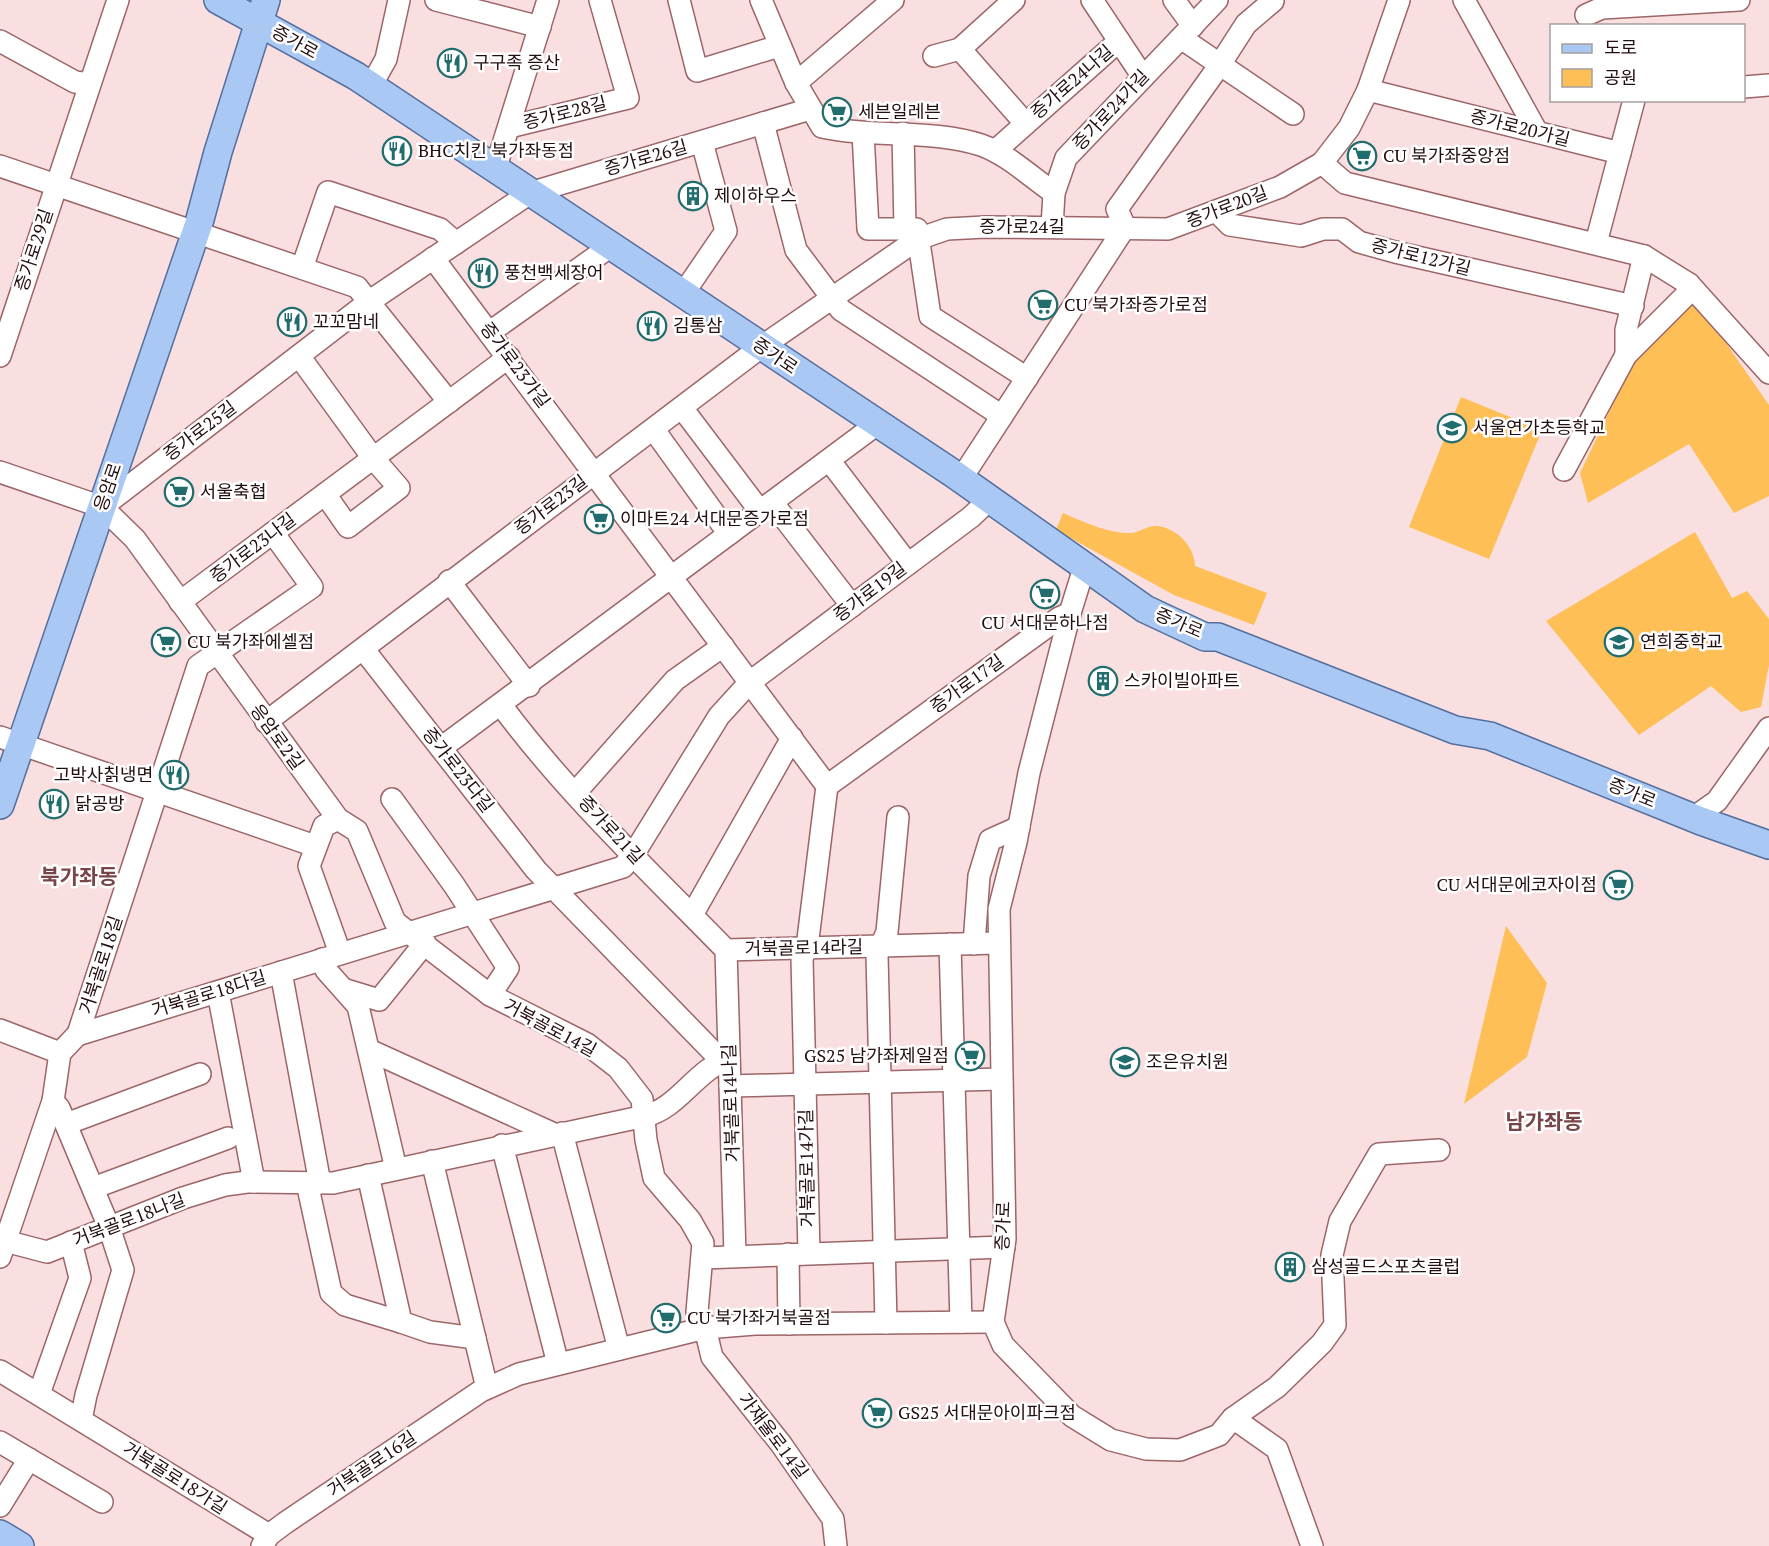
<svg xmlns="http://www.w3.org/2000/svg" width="1769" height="1546" font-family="'PT Serif','Noto Sans KR',serif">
  <rect width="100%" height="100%" fill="#f9dfe0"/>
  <g fill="#febf57">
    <polygon points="1696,300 1769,405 1769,496 1734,513 1689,444 1588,503 1580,473 1631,366"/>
    <polygon points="1461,397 1542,430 1489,559 1409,527"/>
    <path d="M 1063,513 C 1081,521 1110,534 1130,533 C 1139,533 1148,525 1157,526 C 1177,528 1195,547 1195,566 L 1267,593 L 1254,625 L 1174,595 L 1056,530 Z"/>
    <polygon points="1695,532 1732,598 1747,591 1769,619 1769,665 1761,707 1741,712 1711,686 1639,735 1546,621"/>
    <polygon points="1506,926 1547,983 1527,1057 1464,1104"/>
  </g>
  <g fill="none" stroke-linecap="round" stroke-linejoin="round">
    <g stroke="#9c6668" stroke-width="24">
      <g id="minor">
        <polyline points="436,0 540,27"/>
        <polyline points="679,0 697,71 779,46"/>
        <path d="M 761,0 L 796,83 L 822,127 C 873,138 932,129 981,145 C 1007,154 1031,177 1054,193"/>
        <polyline points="1092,0 1143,77"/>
        <polyline points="1174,0 1193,26"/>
        <polyline points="1464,0 1537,132"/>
        <polyline points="1586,15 1602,8 1739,0"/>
        <polyline points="1181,38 1293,114"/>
        <polyline points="0,41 75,82 89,84"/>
        <polyline points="960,49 1025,123"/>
        <polyline points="934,56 960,49 1014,0"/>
        <polyline points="796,83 893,0"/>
        <polyline points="371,86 386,59 399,0"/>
        <polyline points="1744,87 1769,85"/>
        <polyline points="1368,90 1620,153"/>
        <polyline points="763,123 796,250 841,310 1002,416"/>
        <polyline points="509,127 628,98 600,0"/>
        <polyline points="863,133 868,229 917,229 930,316 1027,378"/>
        <polyline points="903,133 905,229"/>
        <polyline points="995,151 1119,41"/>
        <polyline points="1322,163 1345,183 1644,256 1689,284 1769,373"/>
        <polyline points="0,166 357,287 449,402"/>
        <polyline points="495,170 548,0"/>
        <polyline points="1217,212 1230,225 1301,236 1323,229 1342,229 1359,242 1395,252 1633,306"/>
        <polyline points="1052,227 1054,193 1066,158 1217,0"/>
        <polyline points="1125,227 1117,209 1219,66 1246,24 1273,1"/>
        <polyline points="1596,243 1634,100"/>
        <polyline points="433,258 827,786 1059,618 1070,613 1084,568"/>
        <polyline points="302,268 328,192 440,229 456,243"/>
        <polyline points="683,294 726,231 702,142"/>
        <polyline points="490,332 611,246"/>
        <polyline points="1626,355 1626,330 1644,256"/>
        <polyline points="0,356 118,0"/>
        <polyline points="299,356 373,458 399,488 348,527 325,494"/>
        <polyline points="682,408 760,511"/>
        <polyline points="654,430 729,534"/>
        <polyline points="829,460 908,564"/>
        <polyline points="1564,470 1626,355 1689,292 1689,284"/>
        <polyline points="0,472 102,507 135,539 338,819 357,831 395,922 490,995 587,1044 618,1068 642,1099 646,1140 654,1178 690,1220 703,1243 697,1312 705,1328 712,1357 781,1444 833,1519 836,1546"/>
        <polyline points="961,479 1125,227"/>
        <polyline points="772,502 852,606"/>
        <polyline points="102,507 370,301 530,193 810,109"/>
        <polyline points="449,581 529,686"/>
        <polyline points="180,602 509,357"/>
        <polyline points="1070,613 1029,773 1016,842 999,909 1005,1239 993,1322 1003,1345 1072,1416 1111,1440 1146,1449 1180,1450 1219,1435 1233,1418 1277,1387 1322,1343 1335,1325 1332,1255 1340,1221 1379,1154 1439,1150"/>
        <polyline points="364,650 536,870 716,1055 729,1059"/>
        <path d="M 501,705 C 567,794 649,871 726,950"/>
        <polyline points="266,722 761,347 918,239 947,229 985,227 1168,229 1280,187 1322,163 1349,128 1368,90 1399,0"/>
        <polyline points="0,737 315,846"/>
        <polyline points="441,748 877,424"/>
        <polyline points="575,793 675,680 723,646"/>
        <polyline points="392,799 454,885 508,968 490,995"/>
        <polyline points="1693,818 1717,801 1769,728"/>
        <polyline points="338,819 324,826 309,866 340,953"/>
        <polyline points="692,915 792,738"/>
        <polyline points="950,944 961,1322"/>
        <polyline points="974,944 979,876 990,840 1019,827"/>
        <polyline points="726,950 735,1255"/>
        <polyline points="726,950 999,943"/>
        <polyline points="322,959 326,970 358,1006 396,1169"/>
        <polyline points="281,972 319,1178 309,1192 331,1293 345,1305 401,1322 430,1332 475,1338"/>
        <polyline points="346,990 379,1000 425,943"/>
        <polyline points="218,992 254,1182"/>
        <polyline points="0,1030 60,1053"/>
        <polyline points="77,1035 623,867 633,855 719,716 750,682 971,517 989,500"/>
        <polyline points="369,1050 554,1134"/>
        <polyline points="730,1086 1001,1079"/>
        <polyline points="53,1101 59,1108 109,1227 123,1270 86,1395 81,1420"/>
        <polyline points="66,1124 200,1074"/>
        <polyline points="562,1133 619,1349"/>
        <polyline points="502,1145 558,1364"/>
        <polyline points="432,1161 487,1388"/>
        <polyline points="368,1175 401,1322"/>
        <polyline points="93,1188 228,1138"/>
        <path d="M 5,1241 L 47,1252 L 183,1198 L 225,1185 L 247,1182 L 333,1183 L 645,1116 C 679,1108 696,1069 729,1059"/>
        <polyline points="809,1253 802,958 807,947 827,786"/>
        <polyline points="788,1254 789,1324"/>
        <polyline points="0,1257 53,1101 60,1053 78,1034 198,666 312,587 273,533"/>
        <polyline points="703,1258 1004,1247"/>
        <polyline points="886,1323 877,955 887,932 898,817"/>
        <polyline points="0,1371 269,1535"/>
        <polyline points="39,1394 80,1278 71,1242"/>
        <polyline points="1233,1418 1277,1449 1312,1546"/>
        <polyline points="0,1442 102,1502"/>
        <polyline points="0,1506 29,1459"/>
        <polyline points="262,1546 269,1535 285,1523 481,1391 519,1374 705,1328 755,1324 993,1322"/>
      </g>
    </g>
    <g stroke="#546f9e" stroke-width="30">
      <g id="major">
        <polyline points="218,0 356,76 954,474 1145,609 1205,637 1218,637 1455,730 1490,736 1701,821 1769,845"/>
        <polyline points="0,805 199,223 218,152 266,0"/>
        <polyline points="0,1534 20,1546"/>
      </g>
    </g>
    <use href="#minor" stroke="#fff" stroke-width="21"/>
    <use href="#major" stroke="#a9c8f3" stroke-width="27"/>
  </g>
  <defs>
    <g id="restaurant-ring" transform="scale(1.5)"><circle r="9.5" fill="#fff" stroke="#216d6e" stroke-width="1.5"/><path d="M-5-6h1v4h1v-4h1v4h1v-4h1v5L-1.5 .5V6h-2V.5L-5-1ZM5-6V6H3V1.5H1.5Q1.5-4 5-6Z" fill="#216d6e"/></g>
    <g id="supermarket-ring" transform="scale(1.5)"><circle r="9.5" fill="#fff" stroke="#216d6e" stroke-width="1.5"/><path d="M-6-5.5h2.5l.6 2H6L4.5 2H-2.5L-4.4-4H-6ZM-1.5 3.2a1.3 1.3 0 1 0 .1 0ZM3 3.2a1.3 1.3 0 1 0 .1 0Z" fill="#216d6e"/></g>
    <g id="building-ring" transform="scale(1.5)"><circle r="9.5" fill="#fff" stroke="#216d6e" stroke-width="1.5"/><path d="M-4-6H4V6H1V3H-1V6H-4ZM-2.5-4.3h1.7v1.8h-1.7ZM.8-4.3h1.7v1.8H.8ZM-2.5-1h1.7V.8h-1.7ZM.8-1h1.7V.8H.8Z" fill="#216d6e"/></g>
    <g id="school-ring" transform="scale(1.5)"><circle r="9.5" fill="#fff" stroke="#216d6e" stroke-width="1.5"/><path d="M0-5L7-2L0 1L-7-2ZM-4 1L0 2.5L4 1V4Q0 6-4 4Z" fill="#216d6e"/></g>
  </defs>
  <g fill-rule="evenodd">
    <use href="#restaurant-ring" x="452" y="63"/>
    <use href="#supermarket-ring" x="837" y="112"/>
    <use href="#restaurant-ring" x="397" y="151"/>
    <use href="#supermarket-ring" x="1362" y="156"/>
    <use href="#building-ring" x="693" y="196"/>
    <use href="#restaurant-ring" x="483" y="273"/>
    <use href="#supermarket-ring" x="1043" y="305"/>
    <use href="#restaurant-ring" x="292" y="322"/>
    <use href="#restaurant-ring" x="652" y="326"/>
    <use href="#school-ring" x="1452" y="428"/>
    <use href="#supermarket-ring" x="179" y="492"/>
    <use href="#supermarket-ring" x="599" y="519"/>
    <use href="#supermarket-ring" x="1045" y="594"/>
    <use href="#supermarket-ring" x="166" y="642"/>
    <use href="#school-ring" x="1619" y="642"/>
    <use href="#building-ring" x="1103" y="681"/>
    <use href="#restaurant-ring" x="174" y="775"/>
    <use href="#restaurant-ring" x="54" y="804"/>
    <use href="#supermarket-ring" x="1618" y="885"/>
    <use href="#supermarket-ring" x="970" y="1056"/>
    <use href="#school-ring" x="1125" y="1062"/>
    <use href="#building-ring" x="1290" y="1267"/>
    <use href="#supermarket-ring" x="666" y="1318"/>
    <use href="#supermarket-ring" x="877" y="1413"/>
  </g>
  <g text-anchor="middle" stroke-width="5" stroke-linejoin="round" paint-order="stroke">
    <g font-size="18" fill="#230e10" stroke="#fff">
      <text transform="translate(295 42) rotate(29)" y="6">증가로</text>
      <text transform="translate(1072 82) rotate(-41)" y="6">증가로24나길</text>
      <text transform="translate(1111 110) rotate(-47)" y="6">증가로24가길</text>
      <text transform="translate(565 113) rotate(-14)" y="6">증가로28길</text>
      <text transform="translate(1520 128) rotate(14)" y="6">증가로20가길</text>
      <text transform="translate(646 158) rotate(-16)" y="6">증가로26길</text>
      <text transform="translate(1227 207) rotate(-21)" y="6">증가로20길</text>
      <text x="1022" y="233">증가로24길</text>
      <text transform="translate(34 250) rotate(-72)" y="6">증가로29길</text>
      <text transform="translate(1421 257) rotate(14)" y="6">증가로12가길</text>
      <text transform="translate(775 356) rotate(34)" y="6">증가로</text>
      <text transform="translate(515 365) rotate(53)" y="6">증가로23가길</text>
      <text transform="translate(200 431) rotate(-37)" y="6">증가로25길</text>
      <text transform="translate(108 487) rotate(-71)" y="6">응암로</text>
      <text transform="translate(551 505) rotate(-37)" y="6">증가로23길</text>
      <text transform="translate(253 548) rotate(-37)" y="6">증가로23나길</text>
      <text transform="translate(870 592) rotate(-37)" y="6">증가로19길</text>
      <text transform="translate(1179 623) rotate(23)" y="6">증가로</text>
      <text transform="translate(967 684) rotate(-36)" y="6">증가로17길</text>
      <text transform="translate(277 737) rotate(54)" y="6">응암로2길</text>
      <text transform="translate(458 770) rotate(52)" y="6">증가로23다길</text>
      <text transform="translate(1632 793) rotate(22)" y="6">증가로</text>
      <text transform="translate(611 830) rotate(47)" y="6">증가로21길</text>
      <text transform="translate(804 948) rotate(-1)" y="6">거북골로14라길</text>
      <text transform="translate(101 965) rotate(-72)" y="6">거북골로18길</text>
      <text transform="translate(209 994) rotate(-17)" y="6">거북골로18다길</text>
      <text transform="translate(550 1028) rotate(28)" y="6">거북골로14길</text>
      <text transform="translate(731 1103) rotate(-92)" y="6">거북골로14나길</text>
      <text transform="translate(807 1168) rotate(-91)" y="6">거북골로14가길</text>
      <text transform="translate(129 1220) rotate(-21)" y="6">거북골로18나길</text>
      <text transform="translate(1003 1226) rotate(-88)" y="6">증가로</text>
      <text transform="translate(773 1436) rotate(53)" y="6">가재울로14길</text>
      <text transform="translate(372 1464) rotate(-34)" y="6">거북골로16길</text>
      <text transform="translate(175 1478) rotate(32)" y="6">거북골로18가길</text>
    </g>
    <g font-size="18" fill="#230e10" stroke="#fff" text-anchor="start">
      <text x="473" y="69">구구족 증산</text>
      <text x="858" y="118">세븐일레븐</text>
      <text x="418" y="157">BHC치킨 북가좌동점</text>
      <text x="1383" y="162">CU 북가좌중앙점</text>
      <text x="714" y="202">제이하우스</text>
      <text x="504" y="279">풍천백세장어</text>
      <text x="1064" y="311">CU 북가좌증가로점</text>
      <text x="313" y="328">꼬꼬맘네</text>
      <text x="673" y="332">김통삼</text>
      <text x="1473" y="434">서울연가초등학교</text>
      <text x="200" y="498">서울축협</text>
      <text x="620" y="525">이마트24 서대문증가로점</text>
      <text x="1045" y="629" text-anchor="middle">CU 서대문하나점</text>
      <text x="187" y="648">CU 북가좌에셀점</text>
      <text x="1640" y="648">연희중학교</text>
      <text x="1124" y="687">스카이빌아파트</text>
      <text x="153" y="781" text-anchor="end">고박사칡냉면</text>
      <text x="75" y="810">닭공방</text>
      <text x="1597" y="891" text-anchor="end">CU 서대문에코자이점</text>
      <text x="949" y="1062" text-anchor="end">GS25 남가좌제일점</text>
      <text x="1146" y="1068">조은유치원</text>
      <text x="1311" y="1273">삼성골드스포츠클럽</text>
      <text x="687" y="1324">CU 북가좌거북골점</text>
      <text x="898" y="1419">GS25 서대문아이파크점</text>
    </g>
    <g font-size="21" font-weight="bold" fill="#784648" stroke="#fff">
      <text x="79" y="884">북가좌동</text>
      <text x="1544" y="1129">남가좌동</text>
    </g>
  </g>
  <rect x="1550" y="24" width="195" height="78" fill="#ffffff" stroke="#a79f9f" stroke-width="1.5"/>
  <rect x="1562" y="44" width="30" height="9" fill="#a9c8f3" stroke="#a79f9f" stroke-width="1.5"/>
  <text x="1604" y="54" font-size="18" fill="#230e10">도로</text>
  <rect x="1562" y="69" width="30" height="18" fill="#febf57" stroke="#a79f9f" stroke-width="1.5"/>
  <text x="1604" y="84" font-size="18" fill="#230e10">공원</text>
</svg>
